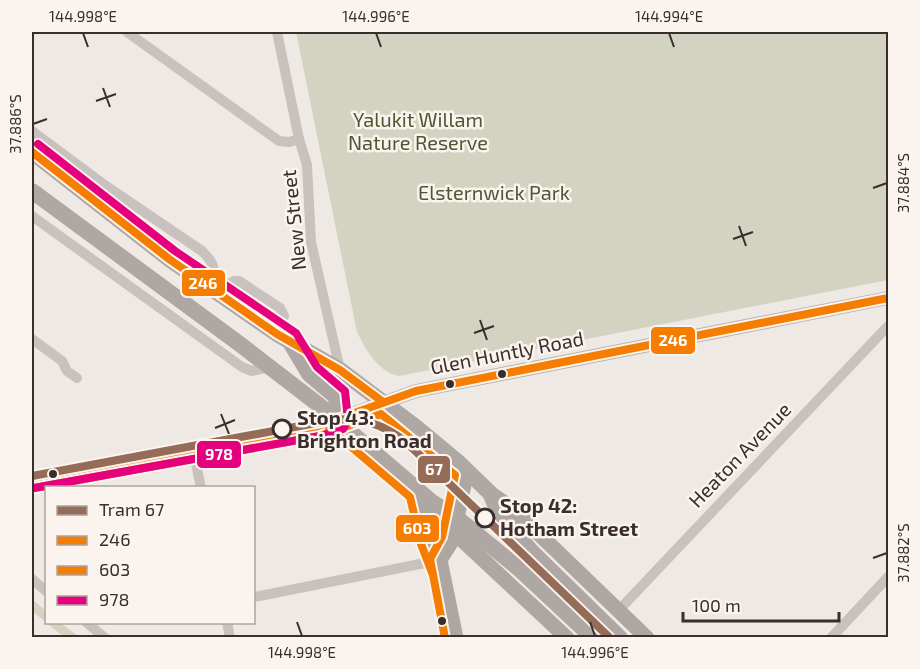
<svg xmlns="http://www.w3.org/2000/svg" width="920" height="669" font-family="'Exo 2',sans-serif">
  <rect width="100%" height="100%" fill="#efe9e5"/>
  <g fill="#d2d3c0">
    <path d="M 296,32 L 888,32 L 888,280 L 399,376 C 378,372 366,350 357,332 Z"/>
    <polygon points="32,599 46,611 46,622 61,623 79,637 64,637 32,611"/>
  </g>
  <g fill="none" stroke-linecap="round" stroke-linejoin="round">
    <g stroke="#c8c1be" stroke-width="10">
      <polyline points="127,32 279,141 289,142 299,139"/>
      <polyline points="277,32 299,139 307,165 311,242 340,370"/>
      <path d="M 32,131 L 106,186 L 202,251 C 214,263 218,270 206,283"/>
      <polyline points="32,216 242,367 252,371 269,367"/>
      <polyline points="218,291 234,281 239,281 280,308 284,316 277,334"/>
      <polyline points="32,339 62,361 67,371 77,378"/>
      <polyline points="193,449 201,488"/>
      <polyline points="32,579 46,591"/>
      <polyline points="254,597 440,560"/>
      <polyline points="619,610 888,326"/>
      <polyline points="86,622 105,638"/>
      <polyline points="227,622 230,638"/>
      <polyline points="831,638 888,577"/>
    </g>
    <polyline stroke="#c8c1be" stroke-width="12" points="32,478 299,429 336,420"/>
    <polyline stroke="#b9b2af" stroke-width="14" points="336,420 416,391 888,298"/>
    <g stroke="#ada6a3" stroke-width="15">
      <polyline points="419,491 431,541 440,560 456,638"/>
      <polyline points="490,493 512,508 647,638"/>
      <polyline points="433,504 463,541 567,638"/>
      <polyline points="440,560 452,541 467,471"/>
    </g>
    <g stroke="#aea7a4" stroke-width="16">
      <polyline points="32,152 169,259 277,334 340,370 417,428 459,463 490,493 497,509 511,528 533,553 620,638"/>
      <polyline points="32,191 241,345 319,405 432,502 457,518 518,568 593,638"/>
      <polyline points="290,342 309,374 336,397 338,420"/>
    </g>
    <polyline stroke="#b0aaa8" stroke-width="1.5" points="540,577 570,598"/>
    <g stroke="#faf3ee" stroke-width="12">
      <g id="bus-1">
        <polyline points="32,152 169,259 277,334 340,370 383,402"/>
        <polyline points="32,478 318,426 416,391 888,298"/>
      </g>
    </g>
    <g stroke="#faf3ee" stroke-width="12">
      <g id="bus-2">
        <polyline points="329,428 410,497 421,544 433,575"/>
        <polyline points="34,488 320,436 381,414 455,475 442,537 430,559 445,638"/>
      </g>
    </g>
    <g stroke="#faf3ee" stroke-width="12">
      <polyline id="bus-3" points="34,488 320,436 343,429 348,420 345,391 317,367 296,333 175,251 38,144"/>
    </g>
    <use href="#bus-1" stroke="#f57e02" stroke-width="8"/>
    <use href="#bus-2" stroke="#f57e02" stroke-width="8"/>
    <use href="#bus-3" stroke="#e5007d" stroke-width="8"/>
    <g stroke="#faf3ee" stroke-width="12">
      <path id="tram-1" d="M 32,476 L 332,420 C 361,417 383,424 406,442 L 610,638"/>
    </g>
    <use href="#tram-1" stroke="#956c58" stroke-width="8"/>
  </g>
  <path fill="none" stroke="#392e2c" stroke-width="2" d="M 83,33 L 88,47M 376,33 L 381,47M 669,33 L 674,47M 103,88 L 110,107M 96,101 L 116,94M 33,124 L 47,119M 873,188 L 887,183M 739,226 L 746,246M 733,239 L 753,232M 480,320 L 487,340M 474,333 L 494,326M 221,414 L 229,434M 215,428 L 235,420M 873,558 L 887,553M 297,622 L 302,636M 590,622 L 595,636"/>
  <g fill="#392e2c" stroke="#faf3ee" stroke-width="2">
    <circle cx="502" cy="374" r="5"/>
    <circle cx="450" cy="384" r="5"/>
    <circle cx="53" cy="474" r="5"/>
    <circle cx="442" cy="621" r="5"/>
  </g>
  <g fill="#faf3ee" stroke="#392e2c" stroke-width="3">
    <circle cx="282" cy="429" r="9"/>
    <circle cx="485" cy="518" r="9"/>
  </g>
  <g text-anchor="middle" stroke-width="5" stroke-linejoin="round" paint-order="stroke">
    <g font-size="20" fill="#4e5730" stroke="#faf3ee">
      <text x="418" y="127">Yalukit Willam<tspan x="418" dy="23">Nature Reserve</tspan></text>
      <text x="494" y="200">Elsternwick Park</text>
    </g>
    <g font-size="20" fill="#392e2c" stroke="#faf3ee">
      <text transform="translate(294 220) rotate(-96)" y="7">New Street</text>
      <text transform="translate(507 353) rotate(-11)" y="7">Glen Huntly Road</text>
      <text transform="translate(740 455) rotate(-46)" y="7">Heaton Avenue</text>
    </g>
    <g font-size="20" font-weight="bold" fill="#392e2c" stroke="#faf3ee" text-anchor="start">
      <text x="297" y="425">Stop 43:<tspan x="297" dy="23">Brighton Road</tspan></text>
      <text x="500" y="513">Stop 42:<tspan x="500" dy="23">Hotham Street</tspan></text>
    </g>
  </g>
  <g stroke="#faf3ee" stroke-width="2">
    <rect x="181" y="269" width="45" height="28" rx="6" fill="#f57e02"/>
    <rect x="650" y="326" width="46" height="29" rx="6" fill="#f57e02"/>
    <rect x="196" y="440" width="46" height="29" rx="6" fill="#e5007d"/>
    <rect x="417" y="455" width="34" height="29" rx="6" fill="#956c58"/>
    <rect x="395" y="514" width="45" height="29" rx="6" fill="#f57e02"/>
  </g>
  <g font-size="16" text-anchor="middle" font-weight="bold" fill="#fff">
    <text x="203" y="289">246</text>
    <text x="673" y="346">246</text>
    <text x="219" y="460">978</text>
    <text x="434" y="475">67</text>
    <text x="417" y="534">603</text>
  </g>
  <rect width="920" height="669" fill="none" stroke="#faf3ee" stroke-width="66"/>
  <rect x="45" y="486" width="210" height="138" fill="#faf3ee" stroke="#ada4a0" stroke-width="1.5"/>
  <rect x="57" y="506" width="30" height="9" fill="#956c58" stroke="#ada4a0" stroke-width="1.5"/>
  <text x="99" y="516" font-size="18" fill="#392e2c">Tram 67</text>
  <rect x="57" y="536" width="30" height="9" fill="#f57e02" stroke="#ada4a0" stroke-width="1.5"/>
  <text x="99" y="546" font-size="18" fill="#392e2c">246</text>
  <rect x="57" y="566" width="30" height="9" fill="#f57e02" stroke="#ada4a0" stroke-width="1.5"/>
  <text x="99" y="576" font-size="18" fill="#392e2c">603</text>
  <rect x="57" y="596" width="30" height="9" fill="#e5007d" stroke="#ada4a0" stroke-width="1.5"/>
  <text x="99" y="606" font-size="18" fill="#392e2c">978</text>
  <path d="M683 612v9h156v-9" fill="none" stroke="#392e2c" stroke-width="3"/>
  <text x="692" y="612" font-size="18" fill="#392e2c" stroke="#faf3ee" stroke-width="4.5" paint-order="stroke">100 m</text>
  <rect x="33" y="33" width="854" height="603" fill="none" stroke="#392e2c" stroke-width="2"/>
  <g font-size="15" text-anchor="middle" fill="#392e2c">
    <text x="83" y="22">144.998°E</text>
    <text x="376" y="22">144.996°E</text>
    <text x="669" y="22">144.994°E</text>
    <text transform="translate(16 124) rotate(-90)" y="5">37.886°S</text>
    <text transform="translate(904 183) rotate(-90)" y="5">37.884°S</text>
    <text transform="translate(904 553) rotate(-90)" y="5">37.882°S</text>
    <text x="302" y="658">144.998°E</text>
    <text x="595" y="658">144.996°E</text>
  </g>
</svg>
